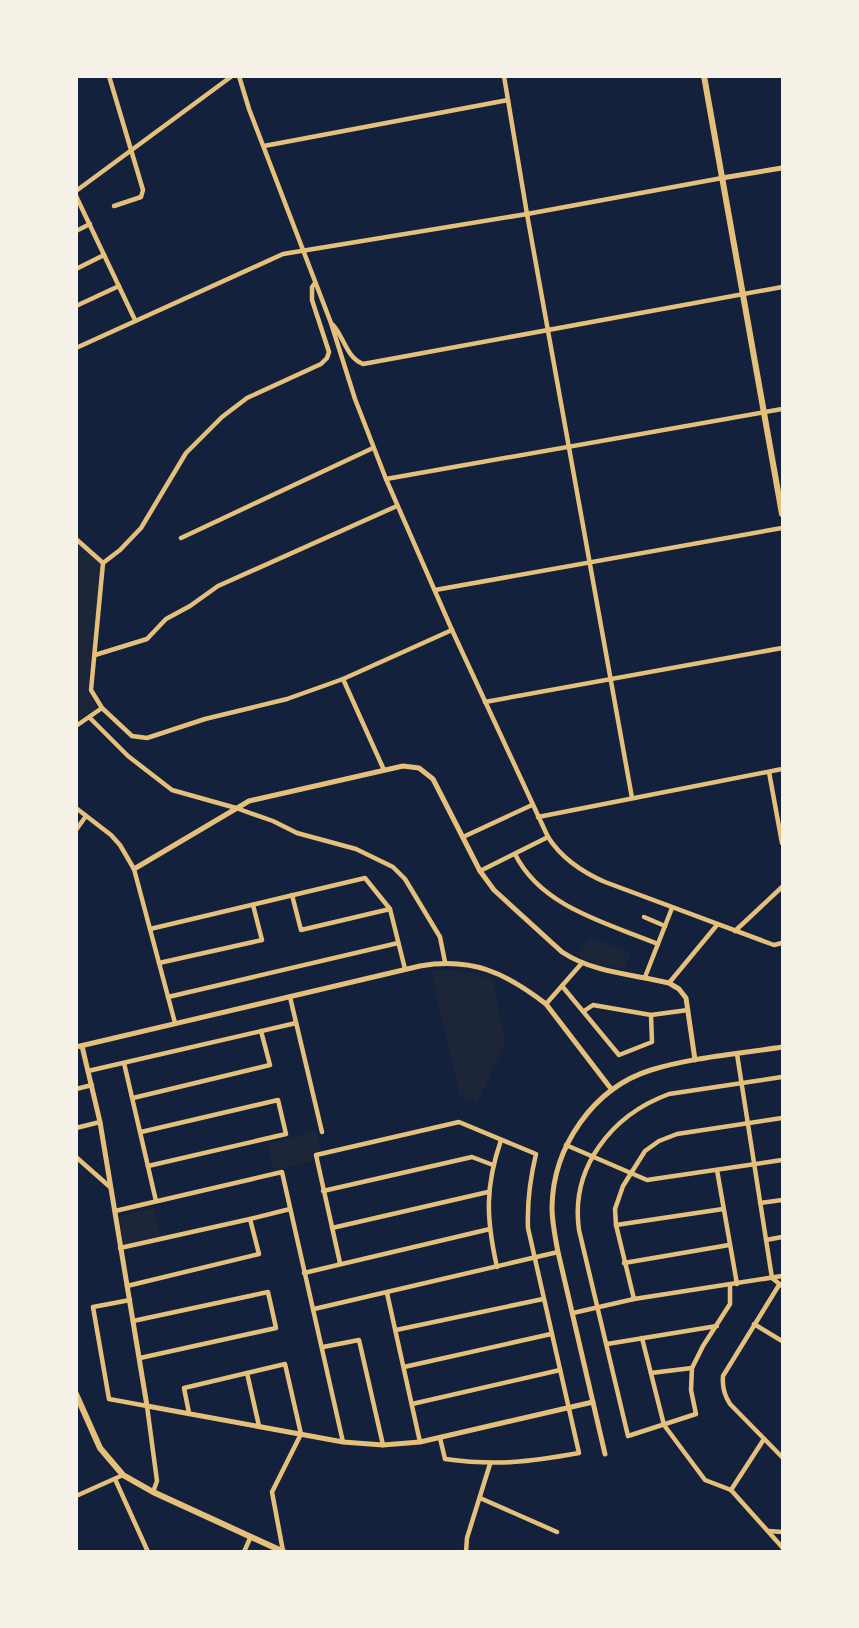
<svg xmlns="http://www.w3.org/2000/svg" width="859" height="1628" font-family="Inter,sans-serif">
  <rect width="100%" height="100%" fill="#14213d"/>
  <g fill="#1d2539">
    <polygon points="76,543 100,565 102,572 87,691 96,704 96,709 77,721"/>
    <polygon points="589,936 631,953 624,969 596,964 578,955"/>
    <polygon points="441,970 465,971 495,981 494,989 506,1042 477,1103 460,1097 431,971"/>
    <polygon points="316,1131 321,1151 311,1153 313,1161 274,1170 268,1143"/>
    <polygon points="154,1208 160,1236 126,1244 123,1243 120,1216"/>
  </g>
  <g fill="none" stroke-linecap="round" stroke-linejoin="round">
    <g stroke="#e5c07b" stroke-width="4.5">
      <polyline points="109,76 143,190 141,197 114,206"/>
      <path d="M 239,76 L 249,109 L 331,323 L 355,399 L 386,479 L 452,630 L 548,837 C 562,859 582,872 605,882 L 774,945 L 782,943"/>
      <polyline points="504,76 527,214 632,798"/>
      <polyline points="264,146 508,100"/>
      <polyline points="76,191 232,76"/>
      <polyline points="76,196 135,320"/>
      <polyline points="76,231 90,224"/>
      <polyline points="76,269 104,255"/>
      <polyline points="76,306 119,286"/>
      <path d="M 333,325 C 344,337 346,357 363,364 L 782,287"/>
      <polyline points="76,348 283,254 527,214 722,178"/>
      <polyline points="386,479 782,409"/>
      <polyline points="181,538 373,448"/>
      <polyline points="76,539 103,563 91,690 102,708 132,736 147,738 205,719 287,699 343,679 452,630"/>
      <polyline points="103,563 120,550 141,528 186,453 222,417 247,398 321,364 327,358 329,352 312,300 312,287 315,283"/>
      <polyline points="435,590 782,528"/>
      <polyline points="95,655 147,639 166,619 190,606 218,586 397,506"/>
      <polyline points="343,679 384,770"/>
      <polyline points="485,702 782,648"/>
      <polyline points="90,718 128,756 172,790 236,808 273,821 297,833 356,849 393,867 405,879 440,937 445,962"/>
      <polyline points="76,726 102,708"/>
      <polyline points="769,772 782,843"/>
      <polyline points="76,808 111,835 120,845 134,869 175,1023"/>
      <polyline points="538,817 782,769"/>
      <polyline points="76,830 86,816"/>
      <polyline points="463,837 532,805"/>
      <path d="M 515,854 C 541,907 607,923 658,944"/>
      <polyline points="480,871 548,837"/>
      <polyline points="292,895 301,930 390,909"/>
      <polyline points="644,917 665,926"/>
      <polyline points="150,929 365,878 390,909 405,969"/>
      <polyline points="735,931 782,887"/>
      <polyline points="159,963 262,940 253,905"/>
      <polyline points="645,977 672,908"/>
      <polyline points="669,983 717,925"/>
      <polyline points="562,986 619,1055 652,1042 651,1015 688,1010"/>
      <polyline points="168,997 398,943"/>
      <polyline points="290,997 322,1132"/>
      <polyline points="546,1004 582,963"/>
      <polyline points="584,1011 593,1005 651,1015"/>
      <polyline points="737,1054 772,1278 782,1286"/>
      <polyline points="124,1063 156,1201"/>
      <polyline points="88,1071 296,1023"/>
      <polyline points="76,1089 92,1085"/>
      <polyline points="133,1098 270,1065 261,1031"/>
      <polyline points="76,1128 100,1122"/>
      <polyline points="141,1132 278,1100 286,1134 148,1166"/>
      <polyline points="566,1145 647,1180 782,1160"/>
      <polyline points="76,1157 110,1187"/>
      <polyline points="717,1170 737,1284"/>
      <polyline points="323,1191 472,1157 493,1165"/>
      <polyline points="760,1203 782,1200"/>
      <polyline points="115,1211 282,1172 343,1442"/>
      <polyline points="250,1219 290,1209"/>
      <polyline points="616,1225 723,1209"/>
      <polyline points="332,1228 488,1192"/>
      <polyline points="766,1240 782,1237"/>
      <polyline points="120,1248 250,1219 259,1254 127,1286"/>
      <path d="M 340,1263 L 316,1155 L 459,1122 L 536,1154 C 530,1179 527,1202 528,1228 L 579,1453 C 529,1462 496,1466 445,1459 L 440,1438"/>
      <polyline points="624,1263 729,1245"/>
      <path d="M 497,1267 C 486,1218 485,1187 501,1140"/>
      <polyline points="304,1273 490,1229"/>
      <path d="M 730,1285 L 730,1304 L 703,1346 L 692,1368 L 691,1390 L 696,1414 L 628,1436 L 579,1230 C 570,1167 612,1115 669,1094 L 782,1077"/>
      <path d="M 779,1285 L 723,1376 C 722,1387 724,1395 730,1404 L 782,1457"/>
      <polyline points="387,1293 420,1442"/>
      <polyline points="634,1299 616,1225 615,1209 623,1186 645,1151 659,1141 677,1134 782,1118"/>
      <polyline points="130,1300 93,1307 109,1399 147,1406 157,1481 153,1492"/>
      <polyline points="314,1309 558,1252"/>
      <polyline points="573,1313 634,1299 782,1276"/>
      <polyline points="133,1321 268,1292 276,1328 140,1358"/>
      <polyline points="754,1324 782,1341"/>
      <polyline points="396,1330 543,1299"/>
      <polyline points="642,1338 664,1425 705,1480 731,1490 782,1547"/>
      <polyline points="607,1344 717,1326"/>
      <polyline points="323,1347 359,1340 383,1445"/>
      <polyline points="404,1367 551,1334"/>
      <polyline points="247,1373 259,1426"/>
      <polyline points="651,1373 692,1368"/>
      <polyline points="412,1404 560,1370"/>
      <polyline points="189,1413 184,1388 285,1364 301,1434 272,1492 283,1551"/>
      <polyline points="115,1479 148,1552"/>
      <polyline points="731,1490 764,1439"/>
      <polyline points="76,1496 123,1475"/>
      <polyline points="480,1498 557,1532"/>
      <polyline points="769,1531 782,1532"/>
      <polyline points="244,1552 251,1536"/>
      <polyline points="466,1552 467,1538 490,1464"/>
    </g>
    <g stroke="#e5c07b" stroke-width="5">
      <polyline points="722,178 782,168"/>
      <path d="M 134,869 L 249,801 L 403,766 L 419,768 L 433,779 L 480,871 L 494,890 L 562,952 C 594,973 632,974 669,983 L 679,989 L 686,998 L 695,1060"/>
      <polyline points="82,1046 100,1122 147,1406 343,1442 383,1445 420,1442 593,1402"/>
      <path d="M 76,1047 L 420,966 C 472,957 506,973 546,1004 L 612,1090"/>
      <path d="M 605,1454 L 558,1252 C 555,1237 552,1222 552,1207 C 553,1147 593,1088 651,1070 C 693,1057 739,1054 782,1047"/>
    </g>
    <g stroke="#e5c07b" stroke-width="6">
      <polyline points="704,76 782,514"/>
      <polyline points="76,1394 100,1448 123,1475 153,1492 284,1552"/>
    </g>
  </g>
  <rect width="859" height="1628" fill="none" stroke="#f6f1e7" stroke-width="156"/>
</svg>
